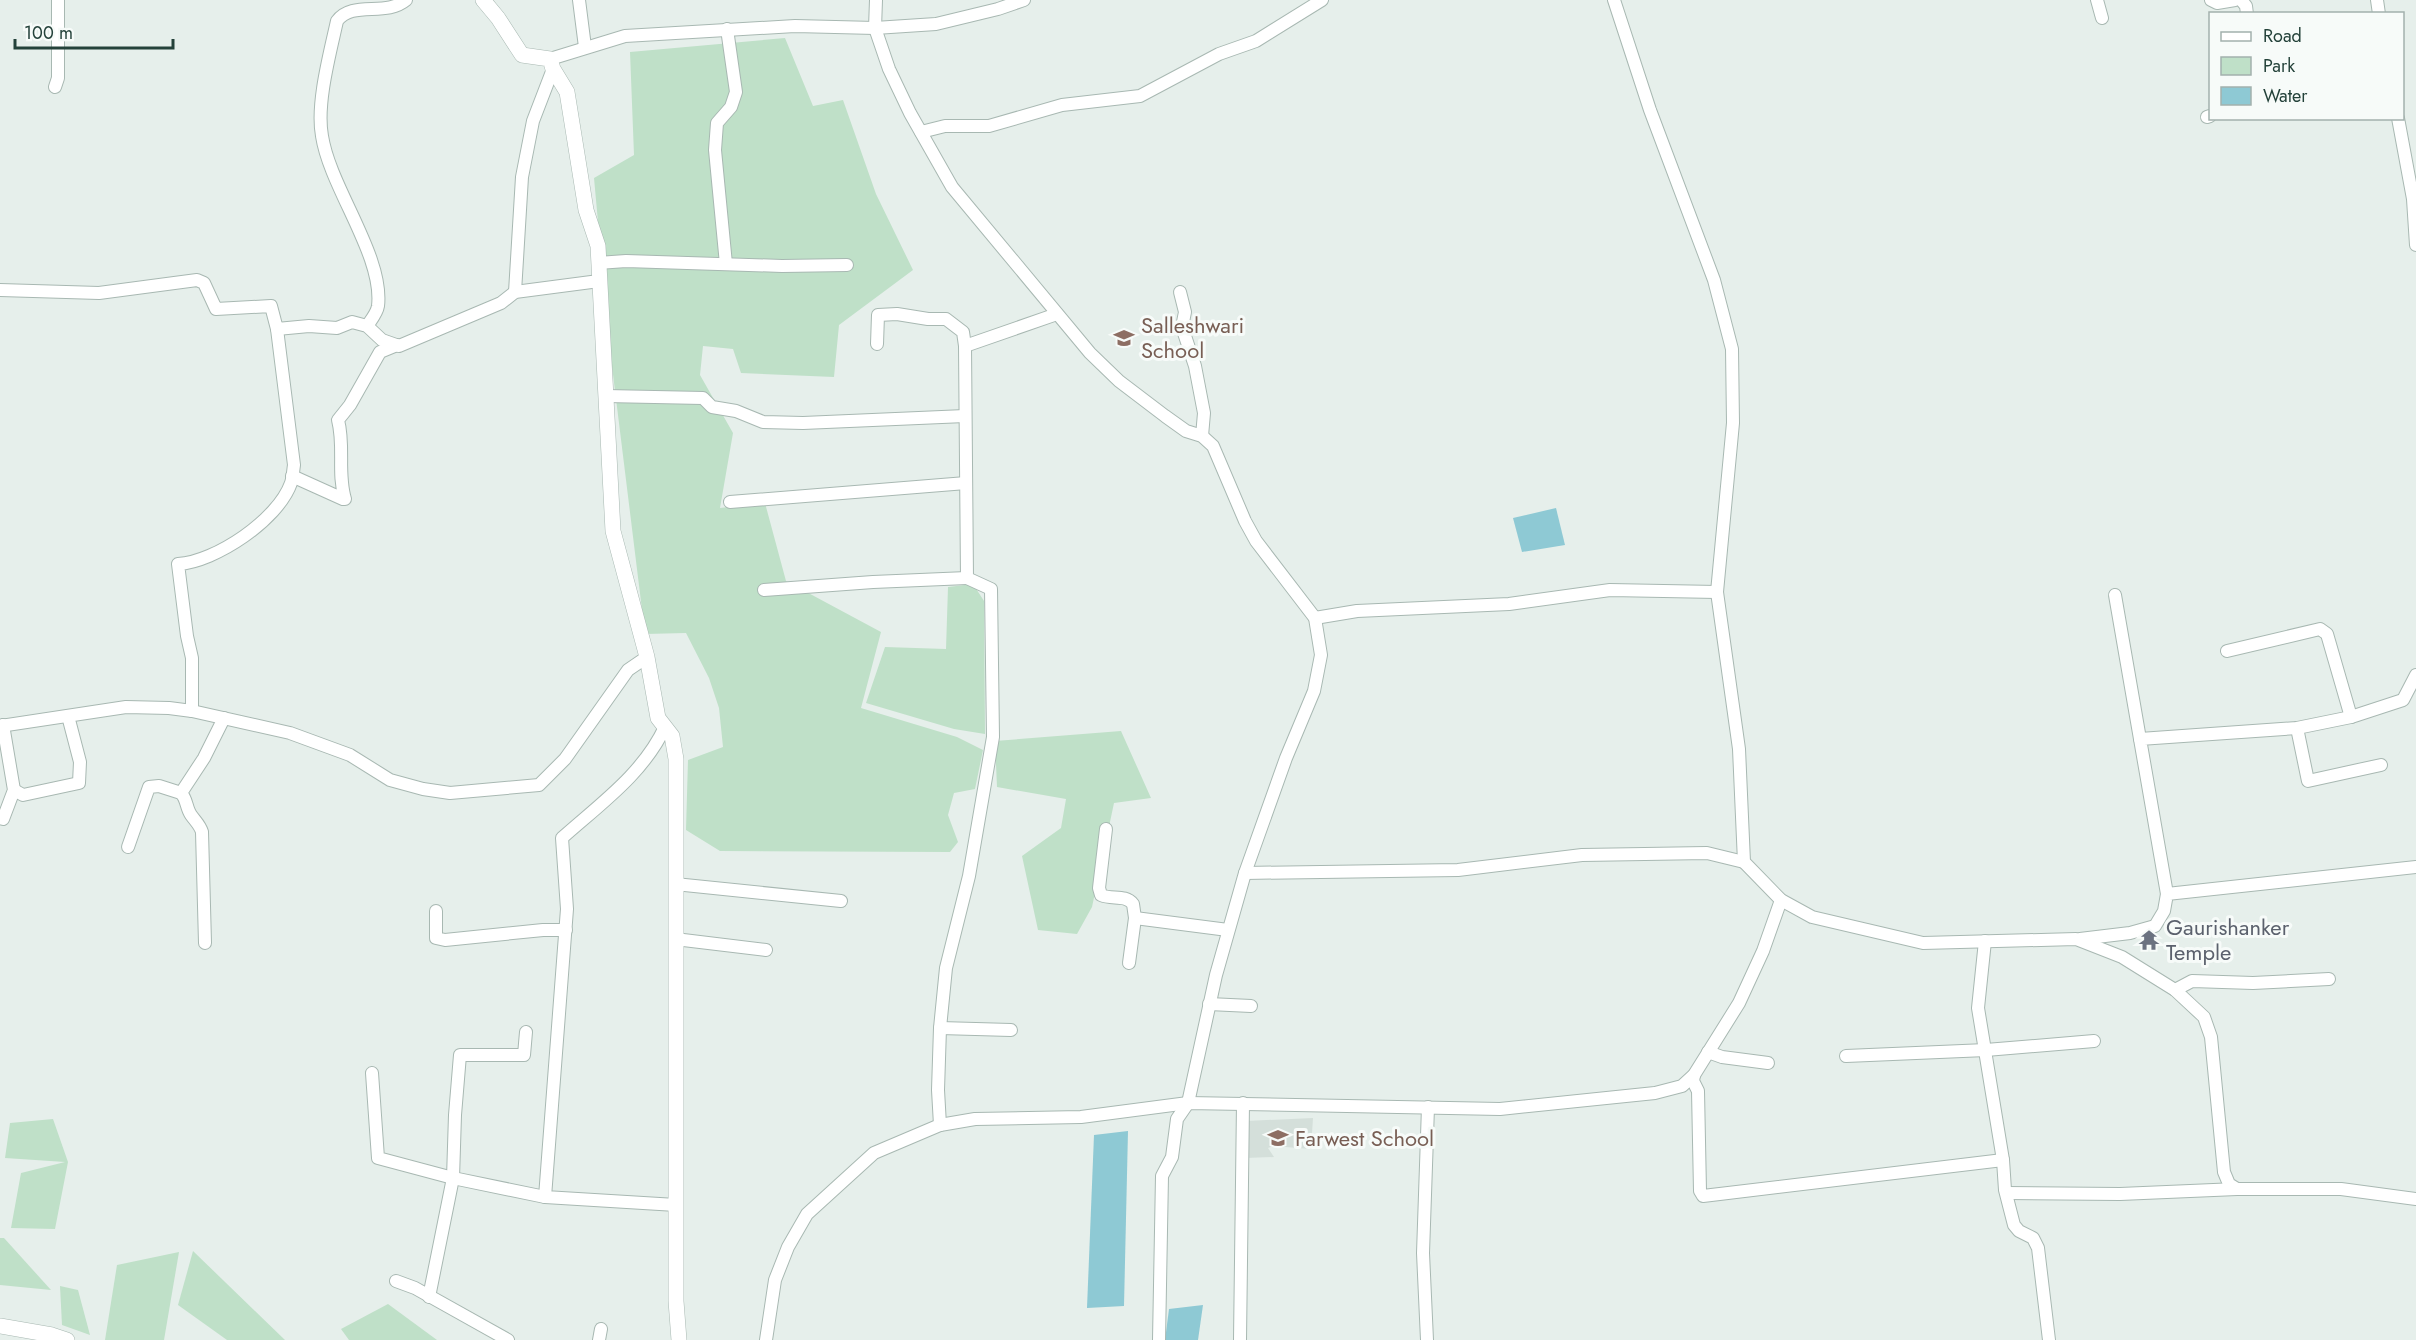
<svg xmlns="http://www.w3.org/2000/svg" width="2416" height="1340" font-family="Jost,sans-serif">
  <rect width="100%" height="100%" fill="#e6efeb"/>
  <polygon fill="#d4dfda" points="1313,1118 1311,1149 1273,1146 1268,1148 1274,1157 1245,1158 1246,1121"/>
  <g fill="#bfe0c8">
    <polygon points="785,38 813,106 843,100 876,194 913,270 839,325 834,377 741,373 733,349 703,346 700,375 733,433 720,508 765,503 786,581 881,632 861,708 957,737 983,750 975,789 954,793 948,815 958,842 950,852 720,851 686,830 688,760 723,747 719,708 709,678 686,633 645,634 609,342 594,178 634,155 630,52"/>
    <polygon points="973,584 984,601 985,734 954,729 866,703 885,647 946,649 948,587"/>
    <polygon points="1121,731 1151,798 1114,803 1092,907 1077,934 1038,930 1022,856 1061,828 1066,799 997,787 995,741"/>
    <polygon points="53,1119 68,1162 55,1229 11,1228 21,1173 65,1162 5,1158 10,1123"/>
    <polygon points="0,1238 4,1238 51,1290 0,1285"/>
    <polygon points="193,1251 285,1340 227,1340 178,1305"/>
    <polygon points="179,1252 164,1340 105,1340 117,1265"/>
    <polygon points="60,1286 78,1290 90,1335 62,1325"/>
    <polygon points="388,1304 437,1340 349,1340 341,1329"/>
  </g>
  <g fill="#8ec9d4">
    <polygon points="1556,508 1565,545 1522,552 1513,518"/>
    <polygon points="1128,1131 1124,1306 1087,1308 1094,1135"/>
    <polygon points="1203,1305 1198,1340 1165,1340 1169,1309"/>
  </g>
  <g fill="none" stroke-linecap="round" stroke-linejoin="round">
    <g stroke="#a8b8b2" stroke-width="14">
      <g id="minor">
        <polyline points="579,0 585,47"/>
        <polyline points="876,0 875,28 889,69 910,113 952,187 1090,353 1119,381 1165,416 1186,431 1202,436 1213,446 1245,521 1256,541 1315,618 1321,655 1314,691 1286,758 1245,873 1216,975 1188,1103 1177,1119 1172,1157 1162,1176 1159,1340"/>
        <polyline points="1614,0 1650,110 1714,280 1732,349 1733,423 1717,592 1739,749 1744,862 1781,900 1812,917 1923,943 2076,939 2122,957 2175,990 2204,1017 2211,1037 2224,1172 2229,1184 2237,1189 2341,1189 2416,1199"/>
        <polyline points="2097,0 2102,18"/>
        <polyline points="2211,0 2217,3 2235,0"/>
        <polyline points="2241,0 2246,6 2247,14"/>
        <polyline points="2377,0 2379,14"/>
        <polyline points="550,59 625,36 795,26 875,28 936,24 998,9 1024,0"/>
        <polyline points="55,87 58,78 58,0"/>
        <polyline points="2207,117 2210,116"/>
        <polyline points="2398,118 2413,199 2416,245"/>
        <polyline points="921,132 945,126 989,126 1062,105 1140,96 1219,54 1256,41 1322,0"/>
        <polyline points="598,263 626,261 782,266 847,265"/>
        <polyline points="726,264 715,150 717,123 731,107 736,92 727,29"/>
        <polyline points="0,290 99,293 197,280 204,283 216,309 271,306 277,329 309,326 337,328 352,322 367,326 382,340 399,346 501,303 515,292 599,281"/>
        <polyline points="515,292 522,177 533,121 553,69"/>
        <polyline points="1180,292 1185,312 1182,327 1195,366 1204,413 1202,436"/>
        <path d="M 367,326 C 371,320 377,313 378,306 C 384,256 330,188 322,136 C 316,104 330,53 337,21 C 352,0 386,17 406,0"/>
        <polyline points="877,344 878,315 897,314 928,319 946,319 963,332 965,346"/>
        <polyline points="606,396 703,398 712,407 736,411 763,422 803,423 965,416"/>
        <path d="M 292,476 L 343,499 L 345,499 C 337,473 345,446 338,420 L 350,405 L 380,352 L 397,345"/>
        <polyline points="730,502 966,483"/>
        <polyline points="764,590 873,582 967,578"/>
        <polyline points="2115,595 2140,739"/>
        <polyline points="1315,618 1357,611 1509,604 1610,590 1717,592"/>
        <polyline points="2227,651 2320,629 2327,634 2351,717"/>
        <path d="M 192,711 L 192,658 L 187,636 L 178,564 C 215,562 278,520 291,483 C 293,477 293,471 294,465 L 277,329"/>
        <polyline points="0,726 126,707 169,708 192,711 290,733 350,755 390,780 423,789 450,793 539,785 565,759 628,670 647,657"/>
        <path d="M 665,727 C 643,774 600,804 562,838 L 567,909 L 545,1197 L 676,1205"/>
        <polyline points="2297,728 2308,781 2381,765"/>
        <polyline points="14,790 23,795 79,783 80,762 68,716"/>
        <polyline points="3,819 14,790 3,725"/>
        <path d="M 1106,829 L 1099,888 L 1101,895 C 1112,900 1125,894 1133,904 L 1135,918 L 1129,963"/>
        <polyline points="128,847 149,787 159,786 181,793"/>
        <polyline points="1245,873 1458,870 1582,855 1707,853 1744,862"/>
        <polyline points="675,884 841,901"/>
        <polyline points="2167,894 2140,739 2297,728 2351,717 2403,700 2416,675"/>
        <polyline points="436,911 436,938 445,940 543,930 566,930"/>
        <polyline points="1135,918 1228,930"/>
        <polyline points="675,939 766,950"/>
        <polyline points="2080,939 2130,933 2155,926 2164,911 2167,894 2416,867"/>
        <polyline points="1985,941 1978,1008 2003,1160 2005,1190 2014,1225 2019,1231 2033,1238 2038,1248 2049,1340"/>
        <path d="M 205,943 L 202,832 C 200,825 196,822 191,815 C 186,808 187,799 181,793 L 204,758 L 224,718"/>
        <polyline points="2175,990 2192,981 2253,983 2329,979"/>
        <polyline points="1209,1004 1251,1006"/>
        <polyline points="940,1028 1011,1030"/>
        <polyline points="1708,1052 1722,1057 1768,1063"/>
        <polyline points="1846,1056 1986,1050 2094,1041"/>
        <polyline points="372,1073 378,1158 453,1178 545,1197"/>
        <polyline points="1694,1075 1693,1081 1698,1091 1700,1191 1703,1196 2003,1160"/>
        <polyline points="940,1125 938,1090 940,1028 946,968 969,876 993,737 991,589 967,578 965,346 1057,314"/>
        <polyline points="2007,1193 2120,1194 2237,1189"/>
        <polyline points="396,1281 415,1288 508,1340"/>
        <polyline points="429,1297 453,1178 455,1115 460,1055 524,1055 526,1032"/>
        <polyline points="599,1340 601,1329"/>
        <polyline points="766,1340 775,1280 788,1247 807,1214 874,1153 940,1125 975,1119 1081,1117 1188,1103 1500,1109 1655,1093 1682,1086 1694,1075 1739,1003 1763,951 1781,900"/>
        <polyline points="1240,1340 1243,1103"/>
        <polyline points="1427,1340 1423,1253 1428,1107"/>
      </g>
    </g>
    <g stroke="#a8b8b2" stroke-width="16">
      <g id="tertiary">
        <polyline points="483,0 498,18 522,55 550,59 553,69 567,92 586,210 598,246 613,531 647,657 658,718 672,736 676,759 676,1301 679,1340"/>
        <polyline points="0,1326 52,1335 67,1340"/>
      </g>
    </g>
    <use href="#minor" stroke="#fff" stroke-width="12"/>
    <use href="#tertiary" stroke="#fff" stroke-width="15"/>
  </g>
  <defs>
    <g id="school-bare" transform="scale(1.62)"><path d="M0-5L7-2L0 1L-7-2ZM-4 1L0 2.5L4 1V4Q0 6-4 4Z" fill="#8d6e63" stroke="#f7fbf9" stroke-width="2.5" paint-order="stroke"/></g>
    <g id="temple-bare" transform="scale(1.62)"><path d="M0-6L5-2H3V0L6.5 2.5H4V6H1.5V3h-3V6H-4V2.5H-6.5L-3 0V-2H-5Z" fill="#6b7280" stroke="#f7fbf9" stroke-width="2.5" paint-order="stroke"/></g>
  </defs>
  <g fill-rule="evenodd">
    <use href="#school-bare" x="1124" y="338"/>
    <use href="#temple-bare" x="2149" y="940"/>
    <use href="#school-bare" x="1278" y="1138"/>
  </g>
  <g text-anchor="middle" stroke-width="6" stroke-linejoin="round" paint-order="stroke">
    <g font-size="22" fill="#785e54" stroke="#f7fbf9" text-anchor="start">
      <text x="1141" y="333">Salleshwari<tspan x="1141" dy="25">School</tspan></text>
      <text x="1295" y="1146">Farwest School</text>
    </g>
    <g font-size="22" fill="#5b616d" stroke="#f7fbf9" text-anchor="start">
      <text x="2166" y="935">Gaurishanker<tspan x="2166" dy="25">Temple</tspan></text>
    </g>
  </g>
  <rect x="2209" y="12" width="195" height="108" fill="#f7fbf9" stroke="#a3b1ad" stroke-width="1.5"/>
  <rect x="2221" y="32" width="30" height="9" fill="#ffffff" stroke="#a3b1ad" stroke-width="1.5"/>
  <text x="2263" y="42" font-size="18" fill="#24423a">Road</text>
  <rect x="2221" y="57" width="30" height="18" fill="#bfe0c8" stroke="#a3b1ad" stroke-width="1.5"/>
  <text x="2263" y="72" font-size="18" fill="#24423a">Park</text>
  <rect x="2221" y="87" width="30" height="18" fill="#8ec9d4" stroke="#a3b1ad" stroke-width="1.5"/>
  <text x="2263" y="102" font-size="18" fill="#24423a">Water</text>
  <path d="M15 39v9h158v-9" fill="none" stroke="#24423a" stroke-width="3"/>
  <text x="24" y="39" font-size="18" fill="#24423a" stroke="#f7fbf9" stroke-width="4.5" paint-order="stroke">100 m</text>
</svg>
